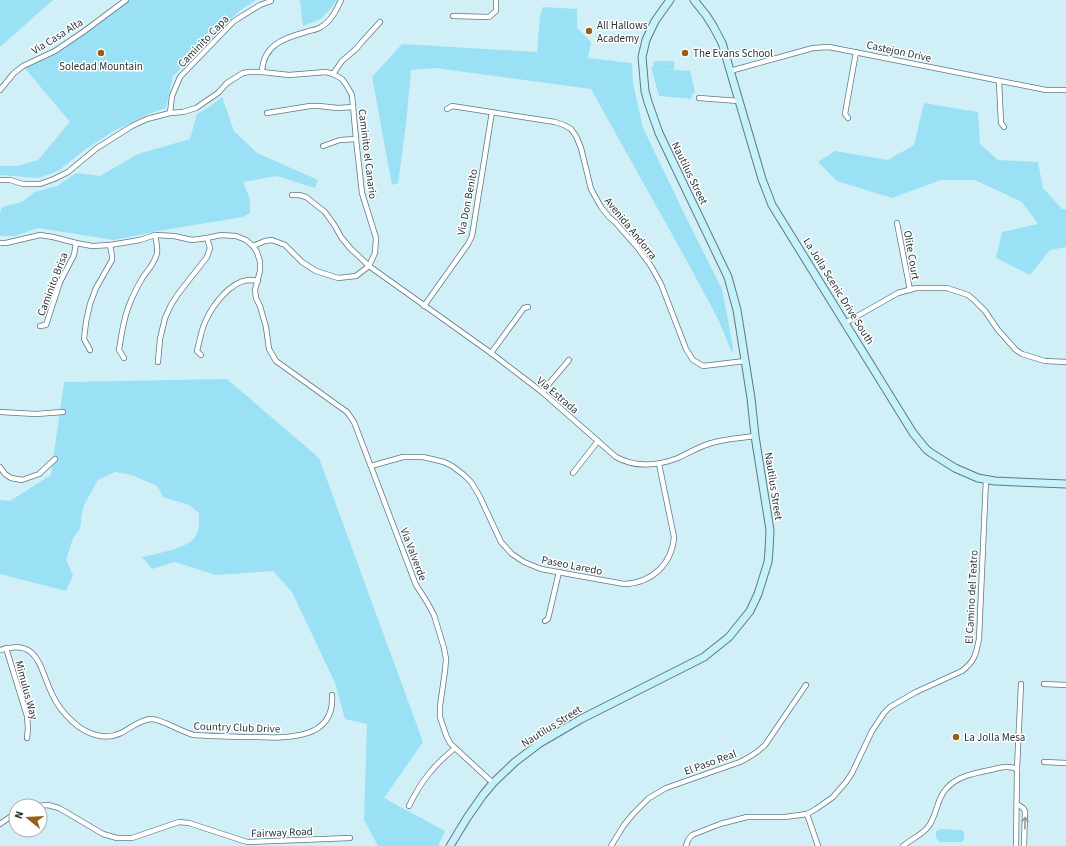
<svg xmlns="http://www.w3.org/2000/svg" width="1066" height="846" font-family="'Source Sans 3',sans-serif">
  <rect width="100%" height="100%" fill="#d1eff7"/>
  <g fill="#9ae1f5">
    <polygon points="0,0 53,0 0,47"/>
    <polygon points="126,0 256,0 239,11 173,76 166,108 146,115 112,132 86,149 58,171 39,178 0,175 0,166 18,166 38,160 70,122 23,66 58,48"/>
    <polygon points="300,0 338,0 321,19 303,26"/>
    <polygon points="543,7 577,9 577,28 591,42 588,58 632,63 633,83 643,128 683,211 722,289 733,347 732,353 719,321 688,263 591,89 435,68 411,70 406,124 398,183 392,185 372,77 402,44 537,52 540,16"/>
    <polygon points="654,61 674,61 674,69 664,69 690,71 695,92 692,95 691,99 659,96 651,67 653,67"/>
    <polygon points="222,97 234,131 257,153 318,180 315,188 277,176 243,182 250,199 250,213 243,217 158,231 114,240 38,228 15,236 0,236 0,213 2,207 22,202 35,192 57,186 76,173 100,176 138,154 190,139 197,114 209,107"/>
    <polygon points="924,103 978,112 980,144 998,160 1038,162 1043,188 1062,209 1066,209 1066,247 1050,250 1030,275 996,258 1002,232 1038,224 1022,202 975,180 941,180 892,198 837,181 818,162 835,151 888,160 914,145"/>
    <path d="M 227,379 L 319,458 L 423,742 L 384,798 L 445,831 L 438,846 L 378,846 L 364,820 L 367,724 L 345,719 L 335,683 L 292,592 L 273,571 L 216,575 L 175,562 L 152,569 L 142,557 C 155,554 189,548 195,537 C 200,530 199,521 199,513 L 189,505 L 163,497 L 157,486 L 132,475 L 115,472 L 98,480 L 84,505 L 82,512 L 80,529 L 73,538 L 66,560 L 73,575 L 66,591 L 0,574 L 0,500 L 10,501 L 51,475 L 64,382 Z"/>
    <polygon points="941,829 962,830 964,832 964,840 962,842 940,842 936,838 936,831"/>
  </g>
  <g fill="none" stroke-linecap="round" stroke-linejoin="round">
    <g stroke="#5e7981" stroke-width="6">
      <g id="street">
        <polyline points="453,16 489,17 496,11 496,0"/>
        <polyline points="730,71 813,48 829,47 1046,90 1066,90"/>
        <path d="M 262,72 C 263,45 284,38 306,32 C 311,30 317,30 321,27 C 331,21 336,11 341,0"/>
        <polyline points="333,74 342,61 357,48 361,43 380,22"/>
        <polyline points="999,81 1001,123 1004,127"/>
        <polyline points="0,90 14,73 23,66 55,51 83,32 126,0"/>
        <polyline points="699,98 739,101"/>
        <polyline points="447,109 452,106 555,122 564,125 571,129 576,136 581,148 591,189 601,207 609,217 615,222 637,247 651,266 661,284 686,349 693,360 703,366 745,361"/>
        <polyline points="170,113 172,96 180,77 234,21 260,5 271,1"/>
        <polyline points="267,113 310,106 319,106 338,108 353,107"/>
        <polyline points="848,118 845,114 856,52"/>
        <polyline points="323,146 340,140 356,139"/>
        <polyline points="0,180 10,180 23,184 40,184 54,179 68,172 97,148 132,126 147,119 170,113 183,112 196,108 218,93 227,83 243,73 249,72 262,72 289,75 326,72 333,74 342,79 347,86 352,95 356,139 362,193 376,238 375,253 369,266 356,276 338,278 316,271 302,262 285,245 272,240 265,241 253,246"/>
        <path d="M 292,195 L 299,195 L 306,197 L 325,212 L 335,226 L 341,237 L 350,248 L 369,266 L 491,353 L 542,392 L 616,457 C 636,468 657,466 678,458 C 690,452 702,445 715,442 C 728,439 742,438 755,436"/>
        <polyline points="897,223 910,290"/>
        <polyline points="0,243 6,243 40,235 53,237 76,243 92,246 110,245 140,240 155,235 174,236 192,240 207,238 221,235 236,236 246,240 253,246 257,252 260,262 260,271 255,290 256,298 260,306 266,327 269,349 276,361 347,412 354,422 416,585 427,602 434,615 444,648 446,659 445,671 440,706 440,717 446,735 450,743 455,748 493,783"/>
        <polyline points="424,306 468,244 472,236 492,112"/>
        <polyline points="845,323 898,293 916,288 947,288 968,295 974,300 985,311 998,330 1016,350 1022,354 1045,361 1066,362"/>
        <polyline points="40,326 46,325 60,282 74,255 76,243"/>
        <polyline points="90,350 84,339 86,322 90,304 96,288 112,260 112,256 110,245"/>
        <polyline points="491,353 524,308 528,307"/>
        <path d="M 201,355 L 197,351 C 200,340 201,330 206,320 C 213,305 230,282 248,280 C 251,280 255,280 258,281"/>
        <path d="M 124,358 L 119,350 C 121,336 123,322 128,308 C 132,297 137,287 143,277 C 148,270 155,263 157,253 C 158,248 156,241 155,235"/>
        <polyline points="158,362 160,339 165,318 171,305 178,294 207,257 210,248 207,238"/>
        <polyline points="542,392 569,360"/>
        <polyline points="0,412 36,414 63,412"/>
        <path d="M 371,466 L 403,457 L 423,457 L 444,462 L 452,466 L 464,475 L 471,482 L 479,495 L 501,542 L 512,554 L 524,562 L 541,569 L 624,584 C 652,583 672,564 674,537 L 659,464"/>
        <polyline points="0,467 5,474 11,478 22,480 39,474 55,459"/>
        <polyline points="573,473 598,441"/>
        <polyline points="545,621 548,619 559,572"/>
        <polyline points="6,648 27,716 28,728 27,738"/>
        <path d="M 0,650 C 39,638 39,667 52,694 C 57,705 64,714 73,722 C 86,734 105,741 121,733 C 131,728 139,720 151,719 C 162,719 181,732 194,735 C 213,736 233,737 253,737 C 285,738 335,741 332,695"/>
        <polyline points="1044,684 1066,685"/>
        <polyline points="1044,762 1066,763"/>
        <polyline points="1017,804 1023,808 1025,811 1024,846"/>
        <polyline points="37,806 48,805 59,808 103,834 117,838 132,838 179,822 189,823 247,842 350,838"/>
        <path d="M 409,806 C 421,781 434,765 455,748"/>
        <polyline points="807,814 818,846"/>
        <polyline points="0,824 16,813"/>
        <path d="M 611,846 L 624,825 L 633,814 L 649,798 L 666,788 L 740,762 C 750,757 758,752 765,745 L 806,685"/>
        <path d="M 686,846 L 688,840 L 692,835 L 720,824 L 747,817 L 785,817 L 807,814 L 816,809 L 833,797 L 846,782 L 852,773 L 872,731 L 884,713 L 890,707 L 916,692 L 962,671 C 975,661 976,654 979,639 L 986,479"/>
        <path d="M 903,846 C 911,839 922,835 928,827 C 937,816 936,800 946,789 C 957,776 975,773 990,770 C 999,768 1008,765 1017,769"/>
        <polyline points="1016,846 1017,769 1021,684"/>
      </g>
    </g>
    <g stroke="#5e7981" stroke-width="9">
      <g id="secondary">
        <polyline points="694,0 706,15 713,26 722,43 762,179 772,205 913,433 926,449 931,453 955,468 978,478 995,481 1066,484"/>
        <polyline points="450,846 467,818 483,795 493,783 515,762 540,743 581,719 704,657 729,637 750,611 758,594 768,562 769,551 770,530 755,436 751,398 737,310 728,277 659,133 648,102 645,91 642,57 646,40 655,21 670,0"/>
      </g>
    </g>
    <use href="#street" stroke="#fff" stroke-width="4.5"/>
    <use href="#secondary" stroke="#c5f1fa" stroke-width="7"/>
  </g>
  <defs><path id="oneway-shaft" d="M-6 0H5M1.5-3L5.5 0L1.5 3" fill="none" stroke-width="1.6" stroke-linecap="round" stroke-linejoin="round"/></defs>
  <use stroke="#949a9c" href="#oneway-shaft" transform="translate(1025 823) rotate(-89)"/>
  <g fill="#965f18" stroke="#fff" stroke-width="1.5">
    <circle cx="589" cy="31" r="4"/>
    <circle cx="101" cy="53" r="4"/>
    <circle cx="685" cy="53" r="4"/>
    <circle cx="956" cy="737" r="4"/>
  </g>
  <g text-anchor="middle" stroke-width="3" stroke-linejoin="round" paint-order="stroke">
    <g font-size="11" fill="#2a3539" stroke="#fff" text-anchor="start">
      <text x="597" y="29">All Hallows<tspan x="597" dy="13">Academy</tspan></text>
      <text x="693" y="57">The Evans School</text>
      <text x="101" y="70" text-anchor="middle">Soledad Mountain</text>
      <text x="964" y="741">La Jolla Mesa</text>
    </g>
    <g font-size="11" fill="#2a3539" stroke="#fff">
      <text transform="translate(57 36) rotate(-32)" y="4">Via Casa Alta</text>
      <text transform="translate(203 41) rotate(-46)" y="4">Caminito Capa</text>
      <text transform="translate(899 51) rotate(12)" y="4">Castejon Drive</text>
      <text transform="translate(368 154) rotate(83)" y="4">Caminito el Canario</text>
      <text transform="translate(690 173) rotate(64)" y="4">Nautilus Street</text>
      <text transform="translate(467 202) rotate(-79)" y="4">Via Don Benito</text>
      <text transform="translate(631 228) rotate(51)" y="4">Avenida Andorra</text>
      <text transform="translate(912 255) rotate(80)" y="4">Olite Court</text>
      <text transform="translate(52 284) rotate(-69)" y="4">Caminito Brisa</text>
      <text transform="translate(839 291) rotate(58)" y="4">La Jolla Scenic Drive South</text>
      <text transform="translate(558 395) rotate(40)" y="4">Via Estrada</text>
      <text transform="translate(774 486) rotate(81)" y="4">Nautilus Street</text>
      <text transform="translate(414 554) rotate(69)" y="4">Via Valverde</text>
      <text transform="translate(572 565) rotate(11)" y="4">Paseo Laredo</text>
      <text transform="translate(971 597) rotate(-87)" y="4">El Camino del Teatro</text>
      <text transform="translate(27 690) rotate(75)" y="4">Mimulus Way</text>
      <text transform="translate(551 726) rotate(-32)" y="4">Nautilus Street</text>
      <text transform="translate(237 727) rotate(2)" y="4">Country Club Drive</text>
      <text transform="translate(710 762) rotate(-20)" y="4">El Paso Real</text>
      <text transform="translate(282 832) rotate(-2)" y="4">Fairway Road</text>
    </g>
  </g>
  <g transform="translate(28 818) rotate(288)"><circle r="19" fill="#ffffff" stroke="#aaaeb0"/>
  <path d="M0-3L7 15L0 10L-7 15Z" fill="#965f18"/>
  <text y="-6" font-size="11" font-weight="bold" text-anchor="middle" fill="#2a3539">N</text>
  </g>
</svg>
